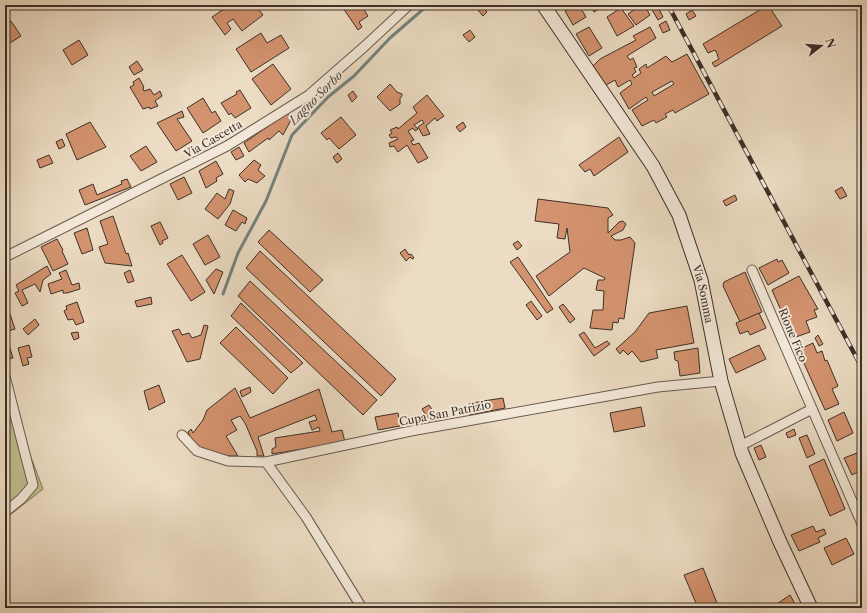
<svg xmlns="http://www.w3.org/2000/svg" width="867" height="613" font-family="'Libre Caslon Text',serif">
  <rect width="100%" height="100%" fill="#ecdcc3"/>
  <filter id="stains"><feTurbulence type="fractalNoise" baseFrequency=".005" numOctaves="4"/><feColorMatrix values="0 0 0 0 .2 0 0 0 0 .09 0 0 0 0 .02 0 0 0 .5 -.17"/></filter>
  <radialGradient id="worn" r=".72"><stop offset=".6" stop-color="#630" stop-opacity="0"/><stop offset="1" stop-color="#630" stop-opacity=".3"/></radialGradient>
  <polygon fill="#c0be8e" stroke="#7e775c" points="5,364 24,439 43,489 5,519"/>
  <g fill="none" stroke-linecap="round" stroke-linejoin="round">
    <polyline stroke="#74837f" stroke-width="3" points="223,294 238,253 266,201 292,135 328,97 354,76 390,38 428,5"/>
  </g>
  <g fill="#d4936f" stroke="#3c3029" fill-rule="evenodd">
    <polygon points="230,5 255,5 263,15 242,31 233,19 227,23 231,29 225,35 212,17"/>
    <polygon points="341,5 361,5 368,16 359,22 362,27 358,30"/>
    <polygon points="576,5 579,5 586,17 573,25 565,11"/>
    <polygon points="590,5 605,5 594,12"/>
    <polygon points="641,5 644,5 650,15 636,25 628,14"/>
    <polygon points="657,5 663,17 658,20 651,8"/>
    <polygon points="768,5 782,26 715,67 712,63 719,59 717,55 718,55 715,50 708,53 703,44"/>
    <polygon points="483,6 487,12 483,16 478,10"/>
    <polygon points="621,8 634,26 617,36 607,17"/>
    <polygon points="692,10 696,16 689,20 686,14"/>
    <polygon points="11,21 21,36 10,43 5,35 5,25"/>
    <polygon points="666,21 670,30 663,33 659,25"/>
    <polygon points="589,27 602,48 589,56 576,34"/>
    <path d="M 650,27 L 656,38 L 627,56 L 630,60 L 633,58 L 637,67 L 634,68 L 636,72 L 632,75 L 634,78 L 641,73 L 639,69 L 646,64 L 647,68 L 666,56 L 672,62 L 687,54 L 709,94 L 675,113 L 673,110 L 665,114 L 667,117 L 656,123 L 654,120 L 642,126 L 632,110 L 648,100 L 646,97 L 629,109 L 620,93 L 632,84 L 630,80 L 618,87 L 615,80 L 606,85 L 593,66 L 600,59 L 636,40 L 633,36 ZM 672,81 L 674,84 L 654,96 L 652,92 Z"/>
    <polygon points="470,30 475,37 469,42 463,35"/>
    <polygon points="261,33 267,43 281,35 289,48 251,72 236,49"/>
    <polygon points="79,40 88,55 72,65 63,50"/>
    <polygon points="137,61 143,70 134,75 129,67"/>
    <polygon points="273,64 291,89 271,105 252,79"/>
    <polygon points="139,78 144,87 143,88 144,91 150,89 154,95 160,91 162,96 155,101 158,106 150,109 149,107 143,109 130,87 134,85 133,82"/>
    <polygon points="390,84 397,92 402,94 402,96 400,98 400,104 390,111 377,97"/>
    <polygon points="240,90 251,108 235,118 231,113 229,115 221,103 237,94 236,92"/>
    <polygon points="353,91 357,97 352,102 348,95"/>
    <polygon points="427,95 444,116 437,121 435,118 426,126 430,134 423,136 418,127 424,123 422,120 414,125 418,129 415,131 413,128 408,131 414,140 411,141 413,145 419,143 428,158 418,163 407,145 398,152 394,146 390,147 389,143 398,139 396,137 391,138 389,135 392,133 390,130 397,127 398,129 417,113 413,107"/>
    <polygon points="203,98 212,113 215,111 221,121 203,133 187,108"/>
    <polygon points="182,111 184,117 177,119 192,141 176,151 157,123"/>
    <polygon points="287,113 291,120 283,135 279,131 269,140 268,138 249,152 244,143"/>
    <polygon points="341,117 356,135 339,149 329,138 327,140 321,133"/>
    <polygon points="90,122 106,147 77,160 66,134"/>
    <polygon points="463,122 466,127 460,132 456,127"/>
    <polygon points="619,137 628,152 594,176 590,169 585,172 579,165"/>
    <polygon points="62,139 65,146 59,149 56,142"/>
    <polygon points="146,146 157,162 141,171 130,156"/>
    <polygon points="239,147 244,156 236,160 231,152"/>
    <polygon points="338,153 342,159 337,163 333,157"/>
    <polygon points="49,155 53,163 40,168 37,160"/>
    <polygon points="254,160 261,165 258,170 265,176 257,183 248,179 245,182 239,175"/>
    <polygon points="216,161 223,174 216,178 217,181 206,188 199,171"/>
    <polygon points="184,177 192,193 178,200 170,184"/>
    <polygon points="127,179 131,187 85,205 79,190 93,184 97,195 122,184 121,181"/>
    <polygon points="842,187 847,196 840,199 835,191"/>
    <polygon points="229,189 234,191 230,204 218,219 205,209 217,193 225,199"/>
    <polygon points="735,195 737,200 726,206 723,201"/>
    <polygon points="538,199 608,208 613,215 608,218 608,233 619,222 623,221 626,224 623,230 611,236 615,240 621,240 630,237 635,243 624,319 619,318 618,323 613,322 612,330 590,328 593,310 603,310 604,291 596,290 598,280 604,280 605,278 584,268 549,296 536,276 570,252 567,228 565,239 557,238 559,224 535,221"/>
    <polygon points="233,210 247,218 245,224 242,222 236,231 225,225"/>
    <polygon points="113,216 126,254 128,253 132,266 105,263 99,247 108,244 100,221"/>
    <polygon points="160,222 168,238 162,241 163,243 160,245 151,226"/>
    <polygon points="87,228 93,250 82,254 74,233"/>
    <polygon points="269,230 323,280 310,292 258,242"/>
    <polygon points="208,235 220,257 205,265 193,244"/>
    <polygon points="57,239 63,250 62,251 68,264 53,271 41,247"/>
    <polygon points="518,241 522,246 517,250 513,244"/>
    <polygon points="405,249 409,255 411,254 414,258 412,259 410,257 406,261 400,253"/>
    <polygon points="260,251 396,379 381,396 246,268"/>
    <polygon points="182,255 205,292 191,301 167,264"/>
    <polygon points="518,257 553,309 547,313 510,262"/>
    <polygon points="777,259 778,262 782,260 789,273 768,285 759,268"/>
    <polygon points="47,266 51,274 43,280 40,292 35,284 22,290 28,303 22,306 15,293 19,291 16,285"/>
    <polygon points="216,269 223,272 214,294 206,280"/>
    <polygon points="66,270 72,285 79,283 80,289 67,293 63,293 63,290 51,294 48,284 62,279 59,273"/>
    <polygon points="130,270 134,281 128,283 124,273"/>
    <polygon points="745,272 762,312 740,322 723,286 724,282"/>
    <polygon points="799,276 818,309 814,310 817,317 806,321 810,332 793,338 772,290"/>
    <polygon points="250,281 377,400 363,415 238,296"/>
    <polygon points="151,297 152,304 137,307 135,301"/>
    <polygon points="531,301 542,316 537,320 526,305"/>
    <polygon points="77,302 84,322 76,325 73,319 68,320 64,311 67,309 66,306"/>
    <polygon points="241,303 303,363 291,373 231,316"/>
    <polygon points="563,304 575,319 570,323 559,307"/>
    <polygon points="687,306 694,343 656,350 658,358 641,362 632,351 628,355 623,350 620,354 616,349 635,332 649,313"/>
    <polygon points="9,311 15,329 5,332 5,312"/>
    <polygon points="759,313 766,328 750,335 748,331 740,334 736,323"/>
    <polygon points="35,319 39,325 28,335 23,329"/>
    <polygon points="204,325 208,326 200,359 187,362 172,331 179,329 182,335 189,333 192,338 201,335"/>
    <polygon points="236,327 288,378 273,394 220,343"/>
    <polygon points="78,332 79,338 74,340 71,333"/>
    <polygon points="584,332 595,348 607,341 610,344 594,356 579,335"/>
    <polygon points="818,335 823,344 819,346 815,338"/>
    <polygon points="813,343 817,353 822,351 825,361 827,360 838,386 832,389 839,404 825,410 798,350"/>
    <polygon points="29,345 32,357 27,358 29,364 23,366 18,348"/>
    <polygon points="759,345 766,359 736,373 729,359"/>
    <polygon points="10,348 13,358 8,359 5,350"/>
    <polygon points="698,348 700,373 680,376 678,361 675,360 674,352"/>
    <polygon points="159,385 165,402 149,410 144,391"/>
    <polygon points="250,387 251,392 242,397 240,391"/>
    <polygon points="235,388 250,418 319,389 332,432 342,430 345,442 272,454 272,449 276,447 275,438 320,431 319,427 312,430 309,422 317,420 315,415 258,437 264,456 257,456 257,451 245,423 240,416 231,420 237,430 226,436 238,456 228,456 200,449 193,444 188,432 191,429 193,433 203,420 207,410"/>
    <polygon points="503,398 505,408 485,412 483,401"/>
    <polygon points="483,401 485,412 470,415 469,404"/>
    <polygon points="429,405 441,423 432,424 422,409"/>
    <polygon points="641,407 645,426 614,432 610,413"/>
    <polygon points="844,412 853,433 837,441 828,420"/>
    <polygon points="398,413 400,426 378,430 375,417"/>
    <polygon points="794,429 796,435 788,438 786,433"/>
    <polygon points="807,435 815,454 807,458 799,438"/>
    <polygon points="761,445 766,457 759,460 754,448"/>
    <polygon points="862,451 862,470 852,475 844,458"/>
    <polygon points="824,459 845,509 830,516 809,466"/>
    <polygon points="813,526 816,532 824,529 826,534 818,538 820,542 799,551 791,535"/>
    <polygon points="846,538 854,554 832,565 824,548"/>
    <polygon points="703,568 719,608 698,608 684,575"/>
    <polygon points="790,595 795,604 788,608 771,608"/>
  </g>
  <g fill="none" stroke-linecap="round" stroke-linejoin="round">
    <g stroke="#685b50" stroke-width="11">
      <g id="minor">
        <polyline points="5,257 227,146 309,95 365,46 409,5"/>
        <polyline points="752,270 862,524"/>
        <polyline points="5,376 33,485 21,499 5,512"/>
        <polyline points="182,435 197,451 228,461 266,462 411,431 658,387 721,381"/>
        <polyline points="740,446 812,409"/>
        <polyline points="266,462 306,517 362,608"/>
      </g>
    </g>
    <g stroke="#3c3029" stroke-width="15">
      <g id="secondary">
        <path id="s1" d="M 546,5 L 544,6 L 653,166 L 679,215 L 701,280 L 721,381 L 742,453 L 780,542 L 811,608"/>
      </g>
    </g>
    <use href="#minor" stroke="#f3e8d8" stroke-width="9"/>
    <use href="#secondary" stroke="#f3e8d8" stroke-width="13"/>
    <g stroke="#3c3029" stroke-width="4.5">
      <polyline id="rail" points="668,5 862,368"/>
    </g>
    <use href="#rail" stroke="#f3e8d8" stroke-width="3" stroke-dasharray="9" stroke-linecap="butt"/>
  </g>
  <g text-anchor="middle" stroke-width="4" stroke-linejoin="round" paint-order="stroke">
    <g font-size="11" fill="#3c3029" stroke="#f3e8d8">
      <text transform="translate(213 139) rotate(-30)" y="4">Via Cascetta</text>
      <text dy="4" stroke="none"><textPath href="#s1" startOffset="334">Via Somma</textPath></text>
      <text transform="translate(793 335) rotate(67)" y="4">Rione Fico</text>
      <text transform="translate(445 413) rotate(-11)" y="4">Cupa San Patrizio</text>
    </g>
    <g font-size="12" font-style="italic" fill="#4f4c46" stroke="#f3e8d8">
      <text transform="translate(316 98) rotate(-45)" y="4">Lagno Sorbo</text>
    </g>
  </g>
  <rect width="867" height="613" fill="none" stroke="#ecdcc3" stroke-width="20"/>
  <rect x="6" y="6" width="855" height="601" fill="none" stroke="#3c3029" stroke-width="2"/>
  <rect x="10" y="10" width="847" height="593" fill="none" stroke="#3c3029"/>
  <g transform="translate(821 46) rotate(73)" stroke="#f3e8d8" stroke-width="3" paint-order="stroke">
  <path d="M0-3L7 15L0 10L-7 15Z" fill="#3c3029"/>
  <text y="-6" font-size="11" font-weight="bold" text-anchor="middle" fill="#3c3029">N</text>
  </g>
  <rect width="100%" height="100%" filter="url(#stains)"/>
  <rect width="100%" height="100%" fill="url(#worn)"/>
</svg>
